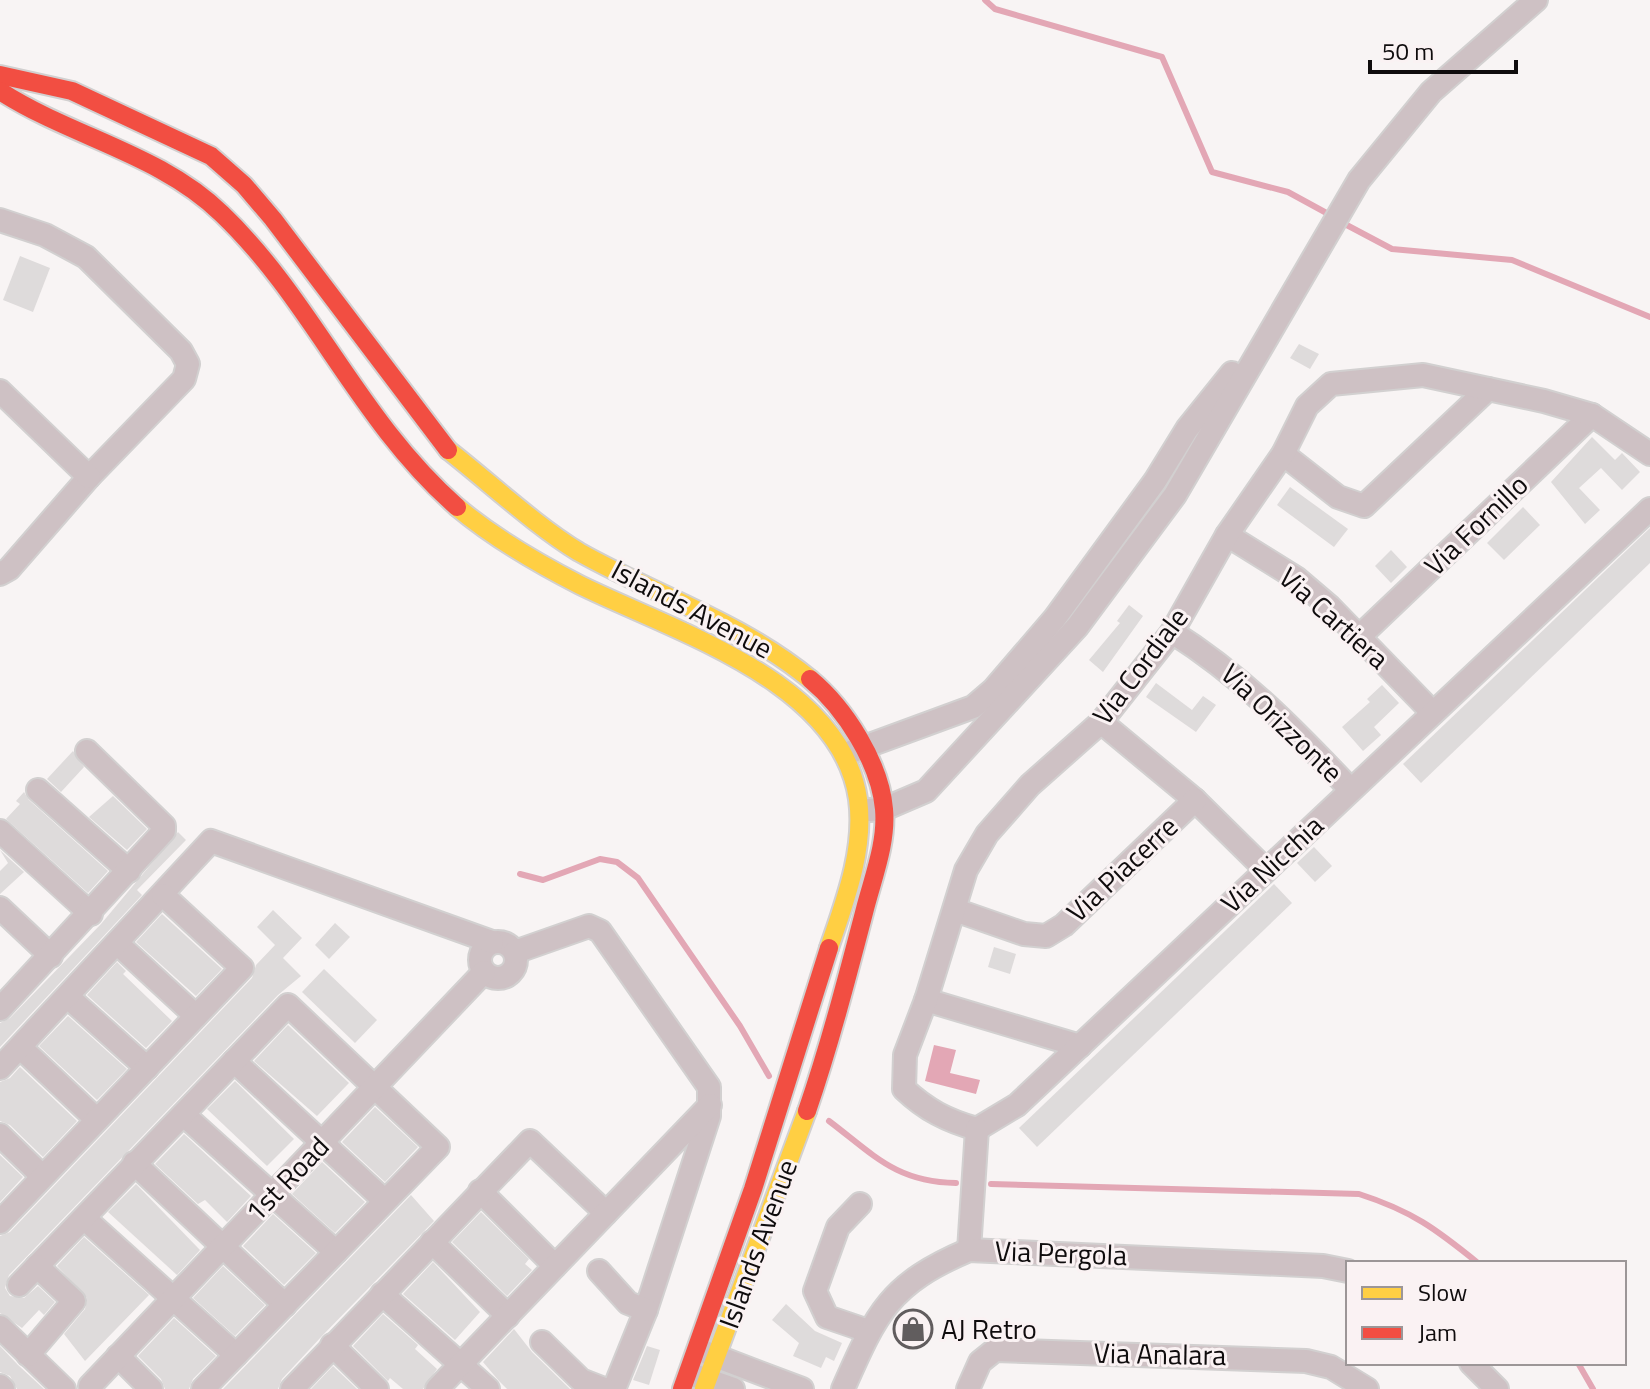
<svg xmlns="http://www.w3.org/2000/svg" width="1650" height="1389" font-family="'Titillium Web',sans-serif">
  <rect width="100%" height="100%" fill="#f8f4f4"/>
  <polygon fill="#e3a7b5" points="934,1045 956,1050 950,1073 980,1080 976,1094 925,1081"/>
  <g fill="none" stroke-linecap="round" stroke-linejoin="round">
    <g stroke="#e3a7b5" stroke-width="6">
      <polyline points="985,0 995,9 1162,57 1212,172 1288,192 1332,216"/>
      <polyline points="1341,222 1392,249 1512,260 1650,317"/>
      <polyline points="520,874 543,880 600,859 617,862 638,878 740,1026 769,1076"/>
      <path d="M 829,1121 C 874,1155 896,1182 956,1183"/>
      <path d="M 991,1184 L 1359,1194 C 1412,1211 1436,1229 1478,1263"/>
      <polyline points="1578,1363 1593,1389"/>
    </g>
  </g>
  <g fill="#dedbdb">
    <polygon points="20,256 50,268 33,312 3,300"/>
    <polygon points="1299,344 1319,354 1310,369 1290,358"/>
    <polygon points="1592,437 1615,460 1622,453 1640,472 1622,490 1601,468 1579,488 1600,510 1585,524 1551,482"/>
    <polygon points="1290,487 1348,529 1334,547 1277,505"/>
    <polygon points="1523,507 1540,525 1504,560 1487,543"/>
    <polygon points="1650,528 1650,563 1421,783 1403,764"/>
    <polygon points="1391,550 1407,567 1391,583 1375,566"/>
    <polygon points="1129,605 1143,616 1103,672 1089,660 1120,623 1117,621"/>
    <polygon points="1156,683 1192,710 1203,696 1216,705 1196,732 1146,697"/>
    <polygon points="1382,685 1399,703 1374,727 1381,735 1363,751 1342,727 1370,702 1367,699"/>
    <polygon points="73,751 84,767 61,792 47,779"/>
    <polygon points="24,792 29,800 108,871 88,893 6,819 20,804 16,801"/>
    <polygon points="113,796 147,829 127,850 89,817"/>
    <polygon points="178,832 186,840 137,890 142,895 0,1047 0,1023 10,1018 101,924"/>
    <polygon points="1314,847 1332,866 1315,882 1297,863"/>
    <polygon points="0,850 24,872 0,894 0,871 8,863"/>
    <polygon points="1274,884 1292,903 1037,1147 1019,1128"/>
    <polygon points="273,910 302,938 283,958 301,976 278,995 9,1275 5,1288 10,1296 24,1298 38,1286 55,1302 44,1315 39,1310 22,1328 0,1313 0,1236 10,1232 252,978 256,965 275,945 257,927"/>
    <polygon points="162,914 222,969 196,996 136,942"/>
    <polygon points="335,923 350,937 329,959 315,945"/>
    <polygon points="994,947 1016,954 1010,974 988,967"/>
    <polygon points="117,962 126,971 123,974 172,1021 146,1048 87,995"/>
    <polygon points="324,969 377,1020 355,1043 302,992"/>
    <polygon points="68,1016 127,1069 97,1100 39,1046"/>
    <polygon points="288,1025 349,1083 317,1116 254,1061"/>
    <polygon points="20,1067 77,1121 43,1157 10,1125 0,1121 0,1082 10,1078"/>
    <polygon points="235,1081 294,1139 267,1166 207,1109"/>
    <polygon points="375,1107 418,1147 385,1182 342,1142"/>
    <polygon points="184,1134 251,1196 227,1222 205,1200 198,1204 155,1164"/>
    <polygon points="0,1155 23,1177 0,1202"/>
    <polygon points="322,1162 365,1202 335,1233 292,1194"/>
    <polygon points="136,1184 200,1250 177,1275 108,1212"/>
    <polygon points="411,1195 434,1221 322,1336 282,1379 278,1389 223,1389"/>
    <polygon points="481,1212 529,1259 525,1264 532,1270 507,1296 452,1242"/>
    <polygon points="273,1214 316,1253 284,1285 243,1246"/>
    <polygon points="84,1237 149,1295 85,1361 64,1334 85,1309 87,1298 57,1266"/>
    <polygon points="433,1262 480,1312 455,1340 403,1294"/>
    <polygon points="223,1266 265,1305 235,1336 193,1298"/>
    <polygon points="786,1304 815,1331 842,1343 834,1361 826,1357 821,1368 793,1356 799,1343 772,1320"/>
    <polygon points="383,1314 418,1345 415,1349 437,1369 423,1389 403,1389 390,1378 388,1381 353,1346"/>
    <polygon points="174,1318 216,1356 193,1379 189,1389 165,1389 161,1379 138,1356"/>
    <polygon points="514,1329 532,1352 570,1389 507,1389 499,1381 483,1362"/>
    <polygon points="0,1346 18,1365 44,1389 17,1389 10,1376 0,1372"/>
    <polygon points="647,1346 660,1350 649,1385 633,1380"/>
    <polygon points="333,1366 357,1389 311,1389"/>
  </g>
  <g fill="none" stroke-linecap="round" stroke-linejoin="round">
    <g stroke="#d2d0d0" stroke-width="26">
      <g id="street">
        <polyline points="0,220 45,235 86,257 181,351 188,364 184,379 89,477 9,569 0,574"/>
        <polyline points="0,391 89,477"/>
        <polyline points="1283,454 1338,497 1364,506 1488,389"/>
        <polyline points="1227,535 1296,578 1330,607 1433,713"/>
        <path d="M 1172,632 C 1242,676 1295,731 1351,790"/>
        <polyline points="1360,636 1592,415"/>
        <polyline points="1101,722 1195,800 1266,870"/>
        <polyline points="848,753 973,707 994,689 1055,618 1155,481 1187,429 1232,373"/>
        <polyline points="38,790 129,871"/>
        <polyline points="869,810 884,809 926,791 1077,627 1175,495 1359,180 1431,92 1536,0"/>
        <polyline points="0,831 91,914"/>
        <polyline points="0,908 51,956"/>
        <polyline points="955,910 1024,934 1046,936 1064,925 1195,800"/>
        <circle cx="498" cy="960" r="18"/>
        <polyline points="119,945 196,1016"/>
        <polyline points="515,952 589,926 600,931 709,1087 709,1116 646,1310 614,1389"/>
        <polyline points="68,997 147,1068"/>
        <polyline points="926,1000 1080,1046"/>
        <polyline points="0,1009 164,831 164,826 87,751"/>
        <polyline points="21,1048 96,1119"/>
        <polyline points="234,1061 385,1201"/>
        <polyline points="0,1068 211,841 492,942"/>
        <polyline points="184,1115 336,1252"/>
        <path d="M 977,1129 C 948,1121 926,1110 904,1089 L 905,1055 L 926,1000 L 966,870 L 987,834 L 1030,785 L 1101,722 L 1172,632 L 1227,535 L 1283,454 L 1307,406 L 1331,384 L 1423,375 L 1544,401 L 1592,415 L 1650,454"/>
        <polyline points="977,1129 1017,1105 1650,509"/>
        <polyline points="0,1135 42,1176"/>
        <polyline points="134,1163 285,1305"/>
        <polyline points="480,1191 555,1266"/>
        <polyline points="860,1204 838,1227 815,1291 827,1317 868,1331"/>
        <polyline points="84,1218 236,1355"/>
        <polyline points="0,1222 242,968 163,895"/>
        <polyline points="432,1242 508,1316"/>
        <polyline points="969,1250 977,1129"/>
        <polyline points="599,1271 628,1303 646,1310"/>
        <polyline points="19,1285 288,1005 438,1147 203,1389"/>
        <polyline points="382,1294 488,1389"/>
        <polyline points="0,1327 64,1389"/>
        <polyline points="542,1342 581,1380 604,1389"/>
        <polyline points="332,1345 377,1389"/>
        <polyline points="702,1351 802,1389"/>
        <polyline points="28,1355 74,1301 37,1266"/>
        <polyline points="118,1356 151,1389"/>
        <polyline points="1471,1363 1497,1389"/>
        <polyline points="693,1375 733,1389"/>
        <polyline points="0,1386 3,1389"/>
        <polyline points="90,1386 484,972"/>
        <polyline points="292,1389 530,1141 606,1213"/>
        <polyline points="437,1389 710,1105"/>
        <path d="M 843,1389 C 877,1312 889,1284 969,1250 L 1323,1266 L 1348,1271"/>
        <polyline points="968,1389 980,1362 995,1350 1306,1361 1331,1367 1367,1389"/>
      </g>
    </g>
    <g stroke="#d2d0d0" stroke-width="22">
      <g id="slow">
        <path d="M 448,450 C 489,482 536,526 579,552 C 657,596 739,621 810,679"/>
        <path d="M 457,507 C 494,538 537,563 580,585 C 673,631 841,681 858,799 C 865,849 845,901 829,948"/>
        <polyline points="704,1389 807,1111"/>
      </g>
    </g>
    <g stroke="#d2d0d0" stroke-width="22">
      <g id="jam">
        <polyline points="0,75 72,91 211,156 244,185 273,219 448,450"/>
        <path d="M 0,91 C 71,137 161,154 222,214 C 313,301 358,420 457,507"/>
        <path d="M 807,1111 C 830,1044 848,974 866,905 C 874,875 887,841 884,809 C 880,763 845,708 810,679"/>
        <polyline points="682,1389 753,1189 829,948"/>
      </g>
    </g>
    <use href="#street" stroke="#cec1c4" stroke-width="22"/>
    <use href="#slow" stroke="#ffcf43" stroke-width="18"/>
    <use href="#jam" stroke="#f24e42" stroke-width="18"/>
  </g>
  <defs>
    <g id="shop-ring" transform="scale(2)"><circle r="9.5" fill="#faf2f3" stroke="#615d5e" stroke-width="1.5"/><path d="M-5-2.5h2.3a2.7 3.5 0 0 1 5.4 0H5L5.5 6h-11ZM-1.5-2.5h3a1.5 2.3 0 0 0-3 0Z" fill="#615d5e"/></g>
  </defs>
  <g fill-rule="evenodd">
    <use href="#shop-ring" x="913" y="1329"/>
  </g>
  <g text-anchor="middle" stroke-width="6" stroke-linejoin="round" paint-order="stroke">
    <g font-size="28" fill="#0f0c0d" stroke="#faf2f3">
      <text transform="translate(1476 525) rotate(-44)" y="10">Via Fornillo</text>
      <text transform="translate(692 609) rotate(28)" y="10">Islands Avenue</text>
      <text transform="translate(1334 618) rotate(42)" y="10">Via Cartiera</text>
      <text transform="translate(1140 666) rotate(-53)" y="10">Via Cordiale</text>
      <text transform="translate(1282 723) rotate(44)" y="10">Via Orizzonte</text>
      <text transform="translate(1272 864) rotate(-43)" y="10">Via Nicchia</text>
      <text transform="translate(1122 869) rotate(-43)" y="10">Via Piacerre</text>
      <text transform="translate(287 1179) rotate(-46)" y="10">1st Road</text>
      <text transform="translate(758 1244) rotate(-70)" y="10">Islands Avenue</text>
      <text transform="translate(1061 1253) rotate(2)" y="10">Via Pergola</text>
      <text transform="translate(1160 1354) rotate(1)" y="10">Via Analara</text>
    </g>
    <g font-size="28" fill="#0f0c0d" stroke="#faf2f3" text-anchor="start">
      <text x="941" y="1339">AJ Retro</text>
    </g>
  </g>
  <rect x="1346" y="1261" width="280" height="104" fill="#faf2f3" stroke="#9c9697" stroke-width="2"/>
  <rect x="1362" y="1287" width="40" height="12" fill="#ffcf43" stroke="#9c9697" stroke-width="2"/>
  <text x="1418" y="1301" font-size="24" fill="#0f0c0d">Slow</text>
  <rect x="1362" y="1327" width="40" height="12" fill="#f24e42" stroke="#9c9697" stroke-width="2"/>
  <text x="1418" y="1341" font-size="24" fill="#0f0c0d">Jam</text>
  <path d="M1370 60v12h146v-12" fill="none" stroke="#0f0c0d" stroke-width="4"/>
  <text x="1382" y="60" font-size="24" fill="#0f0c0d" stroke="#faf2f3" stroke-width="6" paint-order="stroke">50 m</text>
</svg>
